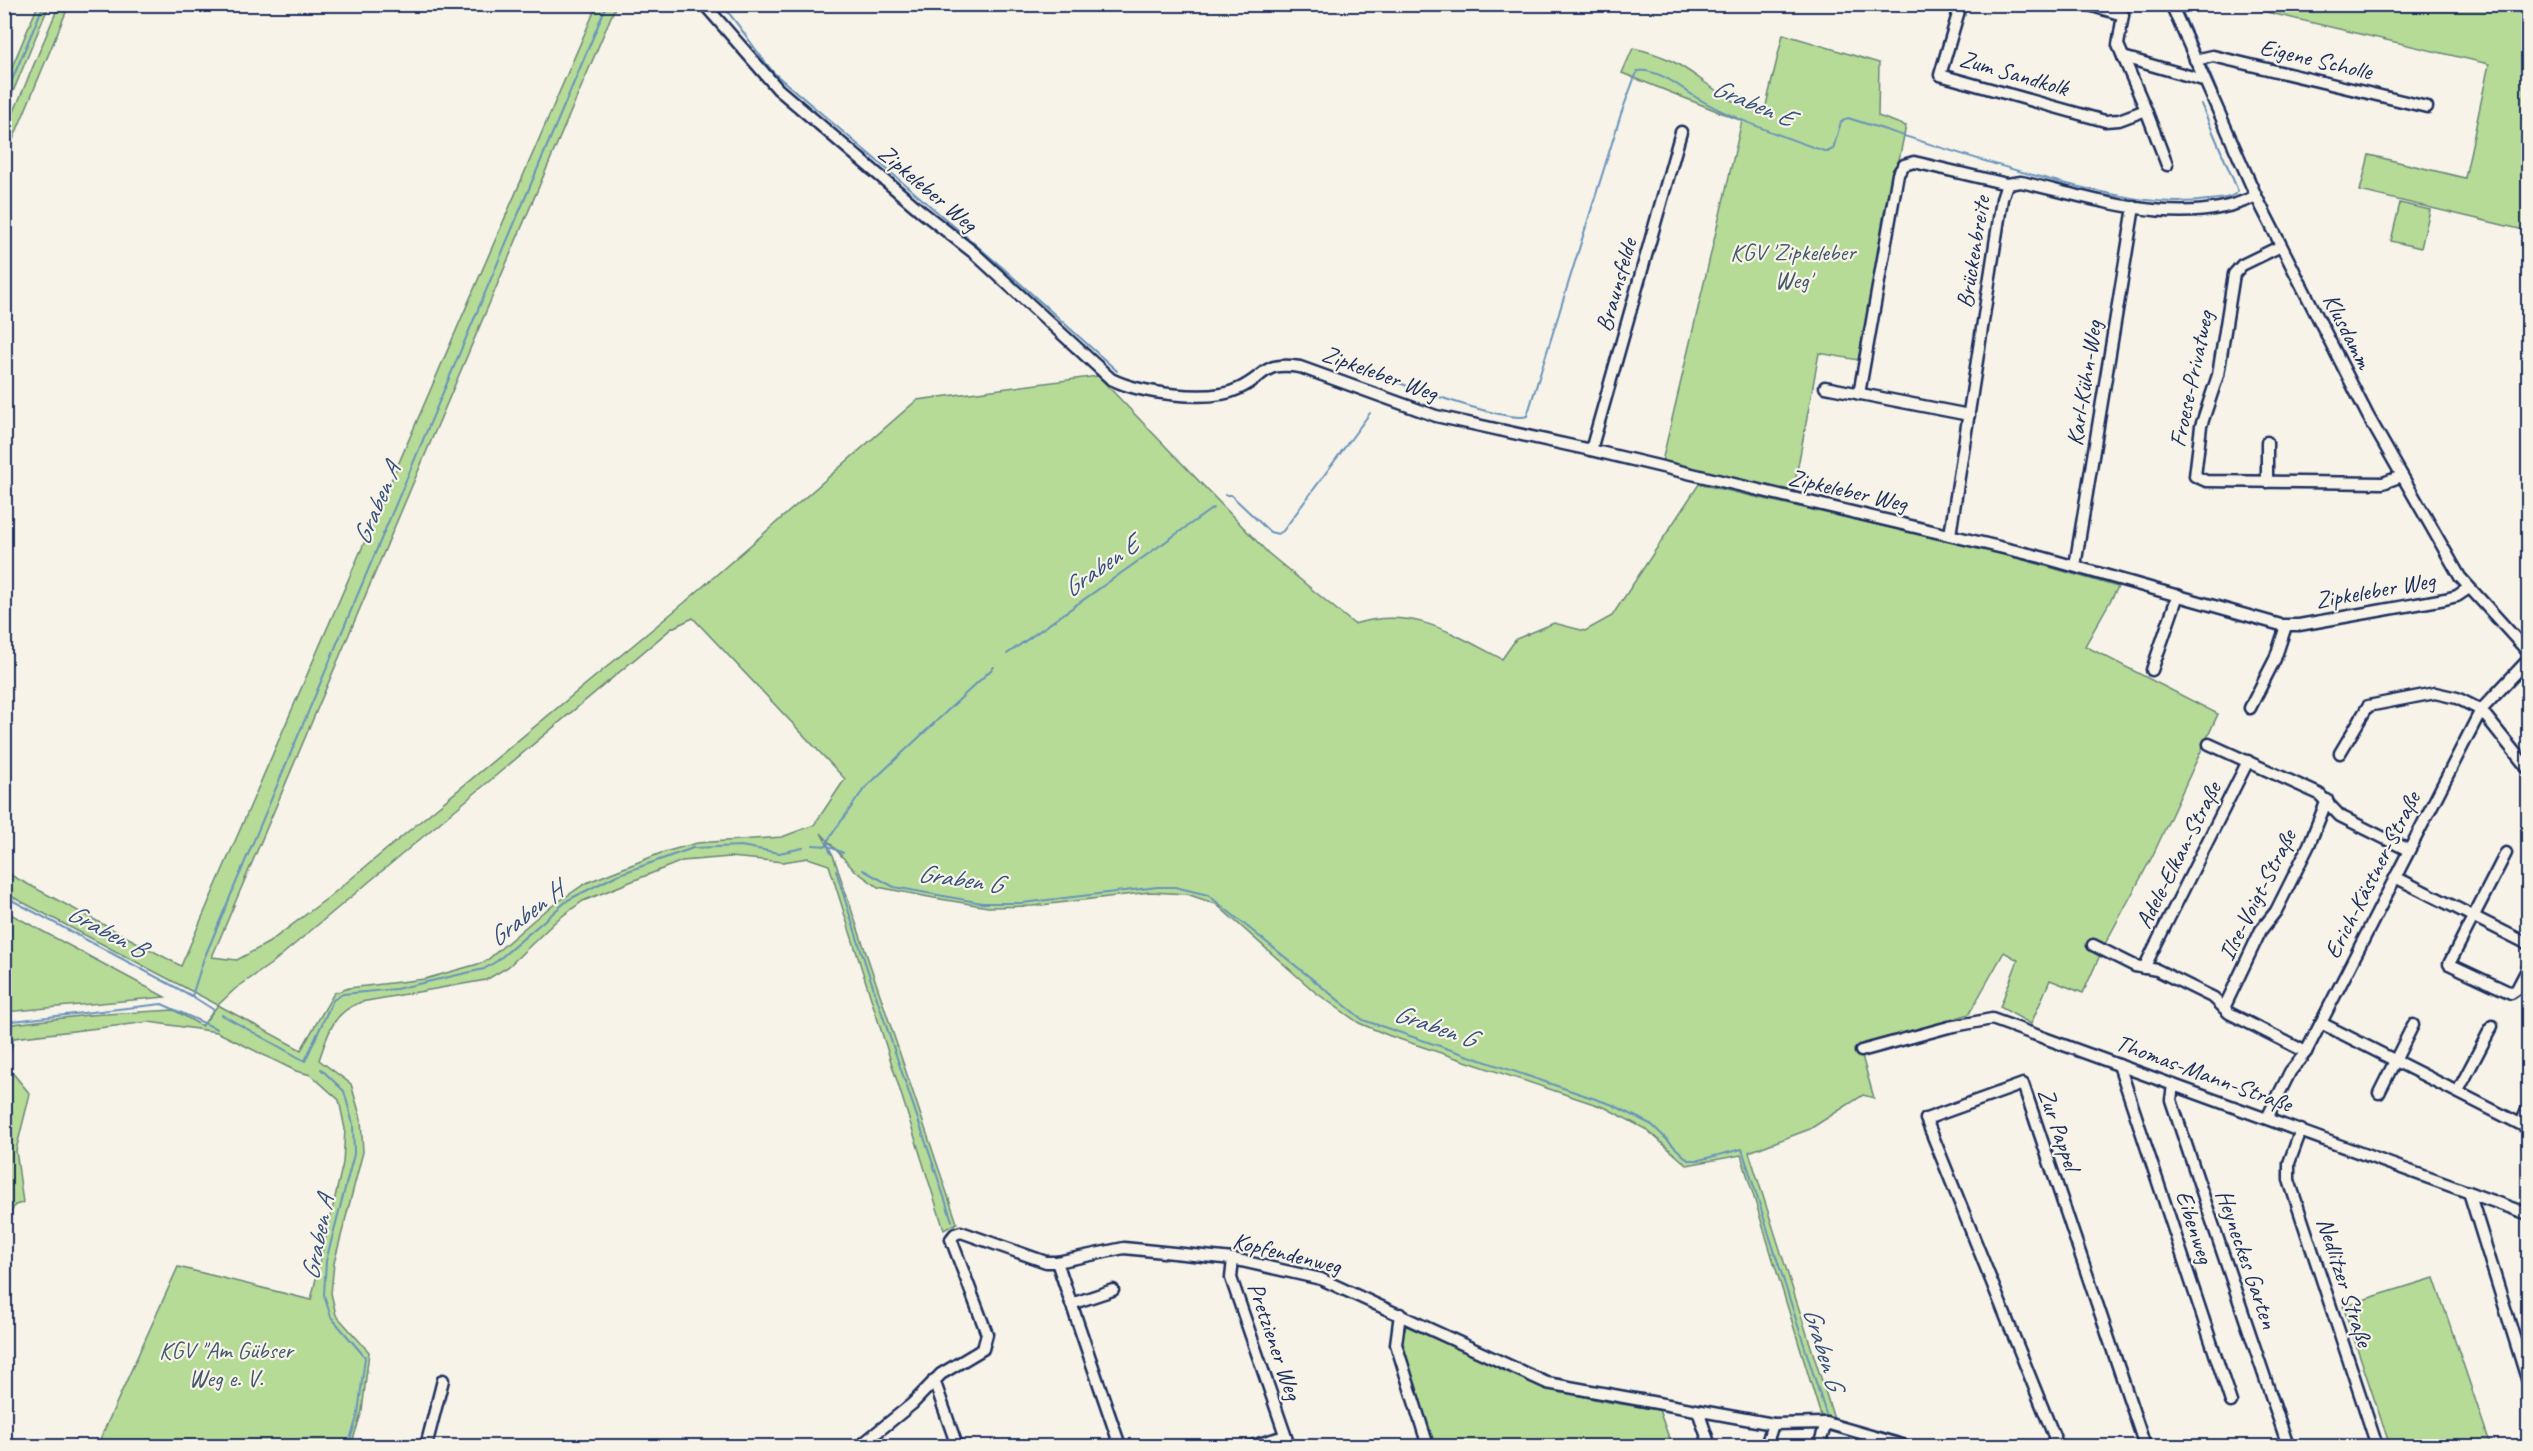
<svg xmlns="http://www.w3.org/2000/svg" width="2533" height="1451" font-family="Caveat,sans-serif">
  <rect width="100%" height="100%" fill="#f7f3e8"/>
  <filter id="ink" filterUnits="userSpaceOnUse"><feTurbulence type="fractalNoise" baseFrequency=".0167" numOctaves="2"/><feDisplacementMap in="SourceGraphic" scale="12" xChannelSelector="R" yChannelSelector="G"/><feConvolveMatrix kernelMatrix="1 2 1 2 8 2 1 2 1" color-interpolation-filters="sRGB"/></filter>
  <g filter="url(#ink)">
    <g fill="#b6db96" stroke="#68857a" stroke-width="1.5" fill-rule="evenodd">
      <polygon points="38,5 49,5 5,111 5,84"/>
      <polygon points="59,5 69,5 5,159 5,133"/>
      <path d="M 597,5 L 616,5 L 212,957 L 237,960 L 268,943 L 329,897 L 684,603 L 917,400 L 1098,376 L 1268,553 L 1354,624 C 1413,606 1451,633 1502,659 L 1516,639 L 1554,623 L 1585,631 L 1612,616 L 1699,484 L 1996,552 L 2118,587 L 2085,646 L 2218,714 L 2153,855 L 2105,944 L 2083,993 L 2050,980 L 2031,1024 L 2000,1007 L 2018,960 L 2004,952 L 1969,1014 L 1860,1049 L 1874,1098 L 1863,1095 L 1810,1129 L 1749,1152 L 1834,1419 L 1821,1416 L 1741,1155 L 1687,1165 L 1647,1130 L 1606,1108 L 1390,1036 L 1359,1023 L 1315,992 L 1216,904 L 1187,894 L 1150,892 L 1033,906 L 988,907 L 934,898 L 878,887 L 853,869 L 821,833 L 833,855 L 957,1223 L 944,1230 L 829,865 L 808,858 L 783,862 L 730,857 L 682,861 L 583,901 L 557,920 L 508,967 L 486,980 L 361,1002 C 332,1013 329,1032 319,1060 L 351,1084 L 361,1119 L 363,1152 L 334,1263 L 331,1293 L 336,1315 L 369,1352 L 362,1411 L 351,1446 L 97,1446 L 178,1267 L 311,1300 L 343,1163 L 345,1129 L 339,1100 L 311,1075 L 296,1071 L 217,1032 L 149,1022 L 14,1038 L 6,1065 L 30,1094 L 16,1150 L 23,1203 L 15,1205 L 5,1225 L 5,1025 L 88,1015 L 174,1010 L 202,1026 L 218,1005 L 5,893 L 5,872 L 181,966 ZM 693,618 L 845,779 L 814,825 L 782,837 L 697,843 L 661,853 L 586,883 L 542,913 L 485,962 L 425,979 L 349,988 L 334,993 L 301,1050 L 218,1005 L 235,989 L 271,964 L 672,628 Z"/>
      <polygon points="2236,5 2528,5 2528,231 2360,191 2369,155 2465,178 2489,64"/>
      <path d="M 1783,34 L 1879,63 L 1878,116 L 1906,126 L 1858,360 L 1819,353 L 1793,493 L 1661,466 L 1742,121 L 1622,73 L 1633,48 C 1679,58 1689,73 1726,97 C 1737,104 1752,109 1764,114 Z"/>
      <polygon points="2400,203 2430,210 2421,248 2391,241"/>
      <polygon points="4,911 5,911 165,997 5,1012"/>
      <polygon points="2434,1278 2491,1446 2390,1446 2343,1306"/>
      <polygon points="1406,1326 1546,1388 1602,1401 1659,1410 1672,1446 1434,1446 1401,1343"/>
      <polygon points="1855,1436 1890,1446 1858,1446"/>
    </g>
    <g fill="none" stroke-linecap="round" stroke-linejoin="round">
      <g stroke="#6793bc" stroke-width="2">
        <path d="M 721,4 C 741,26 755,51 775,74 L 1003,268 L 1117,371"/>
        <polyline points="2179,4 2197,46"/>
        <polyline points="2205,62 2219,96"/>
        <polyline points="4,99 44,4"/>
        <path d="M 1388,379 C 1410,387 1509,423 1527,416 L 1621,114 L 1637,71 C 1655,68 1676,84 1691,94 C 1723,116 1789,139 1827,152 L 1833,149 L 1841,122 L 1848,118 C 1918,140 1988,164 2059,182 C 2109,194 2157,207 2208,200 C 2218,199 2232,199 2238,191 L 2201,104"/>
        <polyline points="1225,495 1231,495 1270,532 1278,534 1283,531 1370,413"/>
        <polyline points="1007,654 1213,508"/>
        <polyline points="813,845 828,846 831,854"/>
        <polyline points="843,853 828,846 828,840 864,789 994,667"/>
        <path d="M 836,870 C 871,988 914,1104 952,1221"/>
        <polyline points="863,870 894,887 982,903 1022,903 1158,887 1175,887 1208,895 1363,1020 1613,1105 1652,1125 1688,1160 1699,1160 1742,1149 1826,1414"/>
        <polyline points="4,896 192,996"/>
        <polyline points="214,1010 192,996 203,961 607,4"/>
        <polyline points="222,1015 305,1061 333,1000 343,994 396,989 484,969 497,961 568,900 617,875 693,848 741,846 779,853 803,848"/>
        <polyline points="4,1022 162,1004 217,1029"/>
        <polyline points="321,1069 344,1091 353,1124 354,1154 326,1261 324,1295 331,1317 365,1357 358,1414 348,1446"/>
      </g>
      <g stroke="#1b2f5e" stroke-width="15">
        <g id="minor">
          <path d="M 704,4 L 778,89 L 922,212 L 973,252 L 1111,379 C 1139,393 1209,403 1238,389 C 1267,376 1262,361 1300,367 L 1436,416 L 1591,450 L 2041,557 L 2281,625 L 2299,625 L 2445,599 L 2457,596 L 2469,588"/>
          <polyline points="1961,4 1940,75 2105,121 2119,120 2146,110 2118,45 2123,15"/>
          <polyline points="2086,4 2123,15"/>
          <polyline points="2171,4 2256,196 2368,416 2460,577 2528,652"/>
          <polyline points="2123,57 2203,80"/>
          <polyline points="2195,60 2213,56 2427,107"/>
          <polyline points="2146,110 2167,165"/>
          <polyline points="2281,246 2242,265 2234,274 2218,375 2201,426 2195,476 2206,481 2383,483 2402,476"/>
          <polyline points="1825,387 1969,415"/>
          <path d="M 1859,394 L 1898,174 L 1904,165 L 1914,162 L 2007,184 L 2021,182 C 2093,198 2184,231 2256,196"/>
          <polyline points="1591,450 1681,132"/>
          <polyline points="2267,482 2267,442"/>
          <polyline points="1950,535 2002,199 2007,184"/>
          <polyline points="2075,566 2134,207"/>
          <polyline points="2152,670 2178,595"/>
          <polyline points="2250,708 2275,659 2286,626"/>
          <polyline points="2209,744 2319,794 2340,816 2408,850"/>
          <polyline points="2340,753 2368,706 2435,693 2457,698 2481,710 2528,769"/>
          <polyline points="2506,853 2449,964 2511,993 2517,989 2528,968"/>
          <polyline points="2395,877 2528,944"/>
          <polyline points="2093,945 2135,966 2157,970 2214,998 2229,1013 2306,1052"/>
          <polyline points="2144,968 2248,761"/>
          <polyline points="2224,1008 2261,930 2276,911 2309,845 2327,800"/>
          <polyline points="2321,1023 2528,1128"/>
          <polyline points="1861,1051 1949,1027 1992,1019 2528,1214"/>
          <polyline points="2119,1065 2231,1402"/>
          <polyline points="2173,1085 2171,1100 2288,1446"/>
          <polyline points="2458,1091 2492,1026"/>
          <polyline points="2379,1093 2413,1025"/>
          <polyline points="2267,1118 2290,1072 2306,1052 2481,710 2528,660"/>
          <polyline points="2521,1124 2528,1108"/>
          <polyline points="2301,1130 2289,1163 2289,1180 2377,1446"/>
          <polyline points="2469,1192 2528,1382"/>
          <polyline points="1233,1259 1231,1278 1289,1446"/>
          <polyline points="1057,1262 1120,1446"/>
          <polyline points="1071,1304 1113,1290"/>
          <polyline points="1400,1314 1396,1344 1428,1446"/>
          <polyline points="934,1380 957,1446"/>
          <polyline points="1698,1411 1710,1446"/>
          <polyline points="426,1446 443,1380"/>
          <polyline points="860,1446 912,1404 941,1374 983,1349 987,1334 951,1239 955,1234 961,1232 1046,1262 1057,1262 1124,1248 1233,1259 1321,1279 1547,1383 1773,1424 1826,1423 1906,1446"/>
          <polyline points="1252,1446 1285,1436"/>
          <polyline points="1766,1446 1773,1424"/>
          <polyline points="1819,1446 1826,1423"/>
          <polyline points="2058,1446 1926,1119 2023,1084 2145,1446"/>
        </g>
      </g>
      <use href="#minor" stroke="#f7f3e8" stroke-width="10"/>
    </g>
  </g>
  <g text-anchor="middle" stroke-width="4.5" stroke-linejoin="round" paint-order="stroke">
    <g font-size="24" fill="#1b2f5e" stroke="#f7f3e8">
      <text transform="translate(2316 59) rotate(13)" y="8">Eigene Scholle</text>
      <text transform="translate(2014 73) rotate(16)" y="8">Zum Sandkolk</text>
      <text transform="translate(928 188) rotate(40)" y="8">Zipkeleber Weg</text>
      <text transform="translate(1973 252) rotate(-81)" y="8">Brückenbreite</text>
      <text transform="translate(1616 285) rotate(-74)" y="8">Braunsfelde</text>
      <text transform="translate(2348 331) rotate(63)" y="8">Klusdamm</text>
      <text transform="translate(1380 373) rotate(20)" y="8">Zipkeleber Weg</text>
      <text transform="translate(2191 379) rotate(-78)" y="8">Froese-Privatweg</text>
      <text transform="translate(2084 383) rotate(-81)" y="8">Karl-Kühn-Weg</text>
      <text transform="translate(1848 490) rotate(13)" y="8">Zipkeleber Weg</text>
      <text transform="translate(2375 590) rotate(-10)" y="8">Zipkeleber Weg</text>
      <text transform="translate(2178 855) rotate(-63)" y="8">Adele-Elkan-Straße</text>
      <text transform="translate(2372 875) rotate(-63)" y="8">Erich-Kästner-Straße</text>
      <text transform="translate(2257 895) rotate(-63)" y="8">Ilse-Voigt-Straße</text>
      <text transform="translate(2204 1073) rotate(20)" y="8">Thomas-Mann-Straße</text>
      <text transform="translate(2059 1129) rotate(71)" y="8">Zur Pappel</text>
      <text transform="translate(2195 1227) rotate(72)" y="8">Eibenweg</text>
      <text transform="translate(1287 1253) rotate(14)" y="8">Kopfendenweg</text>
      <text transform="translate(2247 1259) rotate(71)" y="8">Heyneckes Garten</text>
      <text transform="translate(2345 1282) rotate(72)" y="8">Nedlitzer Straße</text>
      <text transform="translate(1275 1341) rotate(71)" y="8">Pretziener Weg</text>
    </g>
    <g font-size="24" fill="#425a6c" stroke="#f7f3e8">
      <text x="1793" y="260">KGV 'Zipkeleber<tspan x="1793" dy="28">Weg'</tspan></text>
      <text x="226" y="1358">KGV "Am Gübser<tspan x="226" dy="28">Weg e. V.</tspan></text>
    </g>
    <g font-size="26" font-style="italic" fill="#34507d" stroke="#f7f3e8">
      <text transform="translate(1753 102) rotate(23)" y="9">Graben E</text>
      <text transform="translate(376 504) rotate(-67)" y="9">Graben A</text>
      <text transform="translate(1100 566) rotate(-35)" y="9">Graben E</text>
      <text transform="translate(960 878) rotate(8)" y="9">Graben G</text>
      <text transform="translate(525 914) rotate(-38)" y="9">Graben H</text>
      <text transform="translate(107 930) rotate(28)" y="9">Graben B</text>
      <text transform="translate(1435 1025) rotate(19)" y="9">Graben G</text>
      <text transform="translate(317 1238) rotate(-79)" y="9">Graben A</text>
      <text transform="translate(1824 1348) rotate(73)" y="9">Graben G</text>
    </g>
  </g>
  <rect width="2533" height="1451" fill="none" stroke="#f7f3e8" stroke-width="24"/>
  <rect x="12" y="12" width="2509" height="1427" fill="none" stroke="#1b2f5e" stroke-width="2" filter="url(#ink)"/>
</svg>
